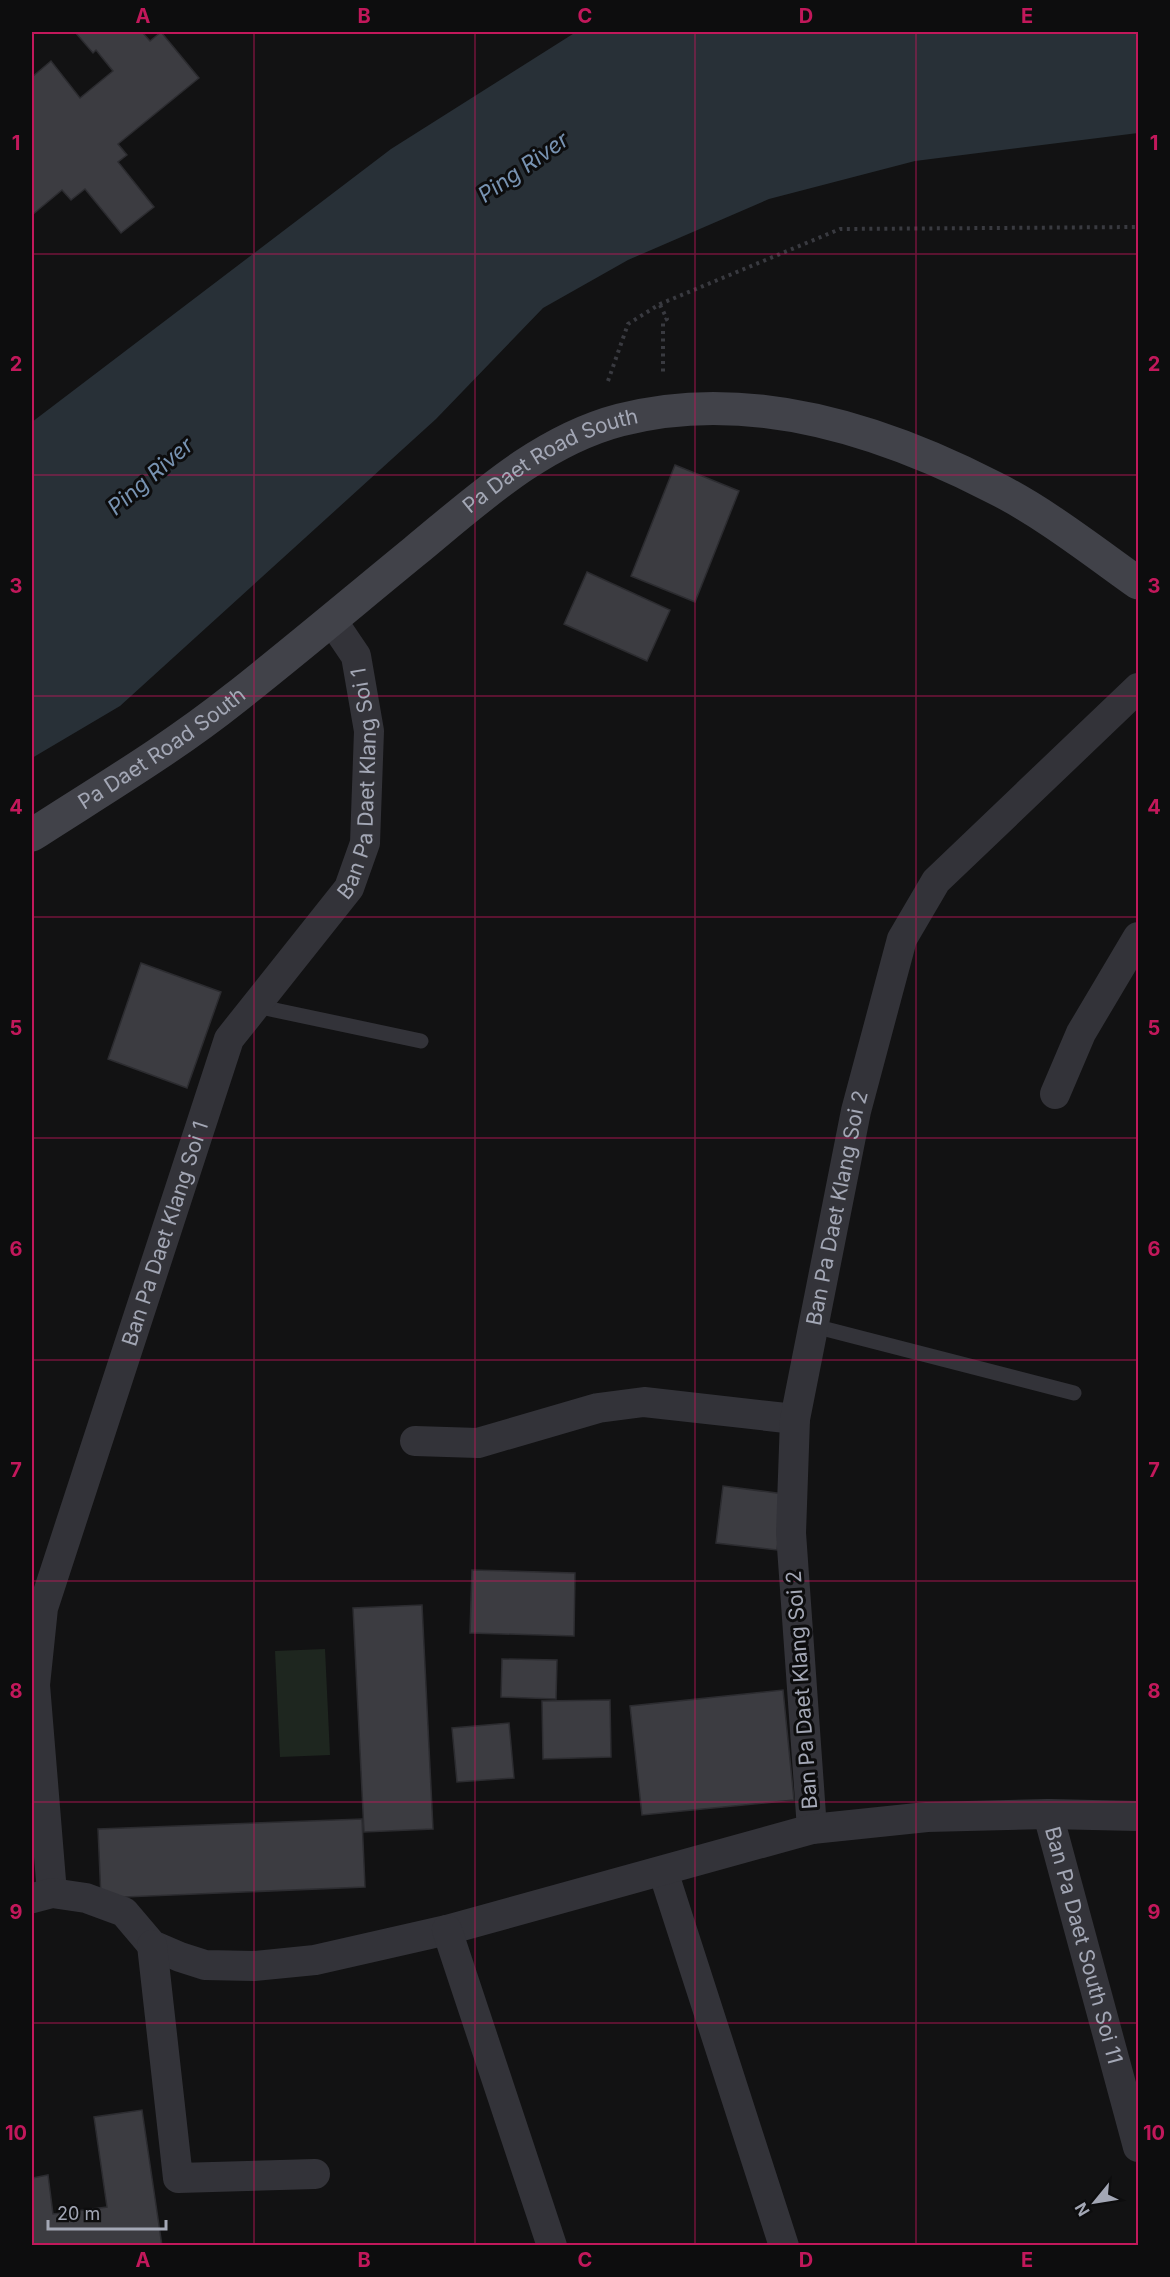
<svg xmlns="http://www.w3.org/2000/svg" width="1170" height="2277" font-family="Inter,sans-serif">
  <rect width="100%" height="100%" fill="#121213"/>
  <polygon fill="#1e261f" points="325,1649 330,1755 280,1757 275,1651"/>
  <polygon fill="#283037" points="576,32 1138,32 1138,133 915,161 769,199 628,260 543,308 436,419 120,706 32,758 32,422 391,149"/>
  <g fill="#3c3c41" stroke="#2c2c30" stroke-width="1.5">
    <polygon points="75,32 142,32 150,41 161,32 199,78 118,144 127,155 118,162 154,207 121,233 85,189 71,200 62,190 32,215 32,77 51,61 80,98 113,71 96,50 93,53"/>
    <polygon points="675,465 739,491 695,602 631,576"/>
    <polygon points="587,572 670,610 647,661 564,624"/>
    <polygon points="141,963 221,992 187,1088 108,1059"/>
    <polygon points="723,1486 784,1494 777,1550 716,1543"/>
    <polygon points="472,1570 575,1573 574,1636 470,1633"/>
    <polygon points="422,1605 433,1829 364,1832 353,1608"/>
    <polygon points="502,1659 557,1660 556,1699 501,1697"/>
    <polygon points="783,1690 794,1800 642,1815 630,1706"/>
    <polygon points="610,1700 611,1757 543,1759 542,1701"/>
    <polygon points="509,1723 514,1778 457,1782 452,1728"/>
    <polygon points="362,1819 365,1887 101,1898 98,1829"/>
    <polygon points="142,2110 162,2246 32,2246 32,2178 48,2175 53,2214 107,2207 94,2117"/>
  </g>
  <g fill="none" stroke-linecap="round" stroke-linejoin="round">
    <g stroke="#393a40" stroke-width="4" stroke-dasharray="3 4.5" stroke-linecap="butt">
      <polyline points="660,305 667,319 663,321 663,374"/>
      <polyline points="608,381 628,324 660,304 840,229 1138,227"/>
    </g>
    <g stroke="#333339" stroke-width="15">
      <polyline points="256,1006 421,1041"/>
      <polyline points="814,1326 1074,1393"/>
    </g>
    <g stroke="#333339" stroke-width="30">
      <polyline points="1055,1094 1081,1033 1138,937"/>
      <polyline points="415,1441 478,1443 598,1408 644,1402 795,1419"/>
      <path id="s1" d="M 1048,1814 L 1138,2147"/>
      <path id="s2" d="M 812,1829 L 791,1533 L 795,1419 L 856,1111 L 902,939 L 936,881 L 1138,688"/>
      <polyline points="663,1871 784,2246"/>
      <path id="s3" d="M 52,1893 L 35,1685 L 43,1608 L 229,1039 L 349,888 L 365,843 L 369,731 L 356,656 L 331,619"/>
      <polyline points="33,1898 52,1893 86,1898 124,1912 152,1945 180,1957 205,1965 254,1966 315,1960 447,1930 812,1829 927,1817 1048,1814 1138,1816"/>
      <polyline points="447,1930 552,2246"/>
      <polyline points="152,1945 178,2178 315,2174"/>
    </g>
    <path stroke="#414249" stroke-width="33" id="s4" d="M 32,835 C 100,791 171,749 235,698 C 296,650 355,600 415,551 C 477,500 540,441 620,420 C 747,387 880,429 993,487 C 1042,511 1093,551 1138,583"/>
  </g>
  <path fill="none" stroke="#c2185b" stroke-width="1.5" stroke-opacity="0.55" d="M 254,32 L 254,2246M 475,32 L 475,2246M 695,32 L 695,2246M 916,32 L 916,2246M 32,254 L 1138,254M 32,475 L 1138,475M 32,696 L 1138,696M 32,917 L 1138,917M 32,1138 L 1138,1138M 32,1360 L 1138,1360M 32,1581 L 1138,1581M 32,1802 L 1138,1802M 32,2023 L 1138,2023"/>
  <g text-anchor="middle" stroke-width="6" stroke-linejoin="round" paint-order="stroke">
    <g font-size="21" fill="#a3a7b5" stroke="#0d0d0e">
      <text dy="7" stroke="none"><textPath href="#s4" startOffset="642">Pa Daet Road South</textPath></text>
      <text dy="7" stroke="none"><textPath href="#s4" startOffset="156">Pa Daet Road South</textPath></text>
      <text dy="7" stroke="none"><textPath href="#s3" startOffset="1184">Ban Pa Daet Klang Soi 1</textPath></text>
      <text dy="7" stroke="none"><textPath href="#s2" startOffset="626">Ban Pa Daet Klang Soi 2</textPath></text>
      <text dy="7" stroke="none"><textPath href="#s3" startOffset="680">Ban Pa Daet Klang Soi 1</textPath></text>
      <text transform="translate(802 1690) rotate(-94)" y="7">Ban Pa Daet Klang Soi 2</text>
      <text dy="7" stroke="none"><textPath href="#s1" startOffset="136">Ban Pa Daet South Soi 11</textPath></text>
    </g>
    <g font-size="22" font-style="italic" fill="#7893b2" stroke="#0d0d0e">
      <text transform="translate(523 167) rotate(-35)" y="8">Ping River</text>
      <text transform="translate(150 476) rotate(-41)" y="8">Ping River</text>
    </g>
  </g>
  <rect width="1170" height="2277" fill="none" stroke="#0d0d0e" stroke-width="66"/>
  <g transform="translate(1095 2202) rotate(240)" stroke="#0d0d0e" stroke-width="4.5" paint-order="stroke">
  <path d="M0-4.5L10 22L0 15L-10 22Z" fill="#a3a7b5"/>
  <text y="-9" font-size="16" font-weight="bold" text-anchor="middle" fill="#a3a7b5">N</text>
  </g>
  <path d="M48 2220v9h118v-9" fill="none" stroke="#a3a7b5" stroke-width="3"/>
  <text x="57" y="2220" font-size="18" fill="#a3a7b5" stroke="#0d0d0e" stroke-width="4.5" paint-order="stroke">20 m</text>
  <rect x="33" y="33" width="1104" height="2211" fill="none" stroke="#c2185b" stroke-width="2"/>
  <g font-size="20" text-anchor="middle" font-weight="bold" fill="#c2185b">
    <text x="143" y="23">A</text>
    <text x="364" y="23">B</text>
    <text x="585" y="23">C</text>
    <text x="806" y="23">D</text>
    <text x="1027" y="23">E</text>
    <text x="16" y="150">1</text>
    <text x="1154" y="150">1</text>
    <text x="16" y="371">2</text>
    <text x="1154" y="371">2</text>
    <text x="16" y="593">3</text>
    <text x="1154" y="593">3</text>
    <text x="16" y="814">4</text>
    <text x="1154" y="814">4</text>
    <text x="16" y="1035">5</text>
    <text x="1154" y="1035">5</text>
    <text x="16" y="1256">6</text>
    <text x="1154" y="1256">6</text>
    <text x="16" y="1477">7</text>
    <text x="1154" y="1477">7</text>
    <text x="16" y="1698">8</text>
    <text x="1154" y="1698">8</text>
    <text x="16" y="1919">9</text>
    <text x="1154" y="1919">9</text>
    <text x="16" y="2140">10</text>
    <text x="1154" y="2140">10</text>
    <text x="143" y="2267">A</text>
    <text x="364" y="2267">B</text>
    <text x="585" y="2267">C</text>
    <text x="806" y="2267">D</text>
    <text x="1027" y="2267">E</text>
  </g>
</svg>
